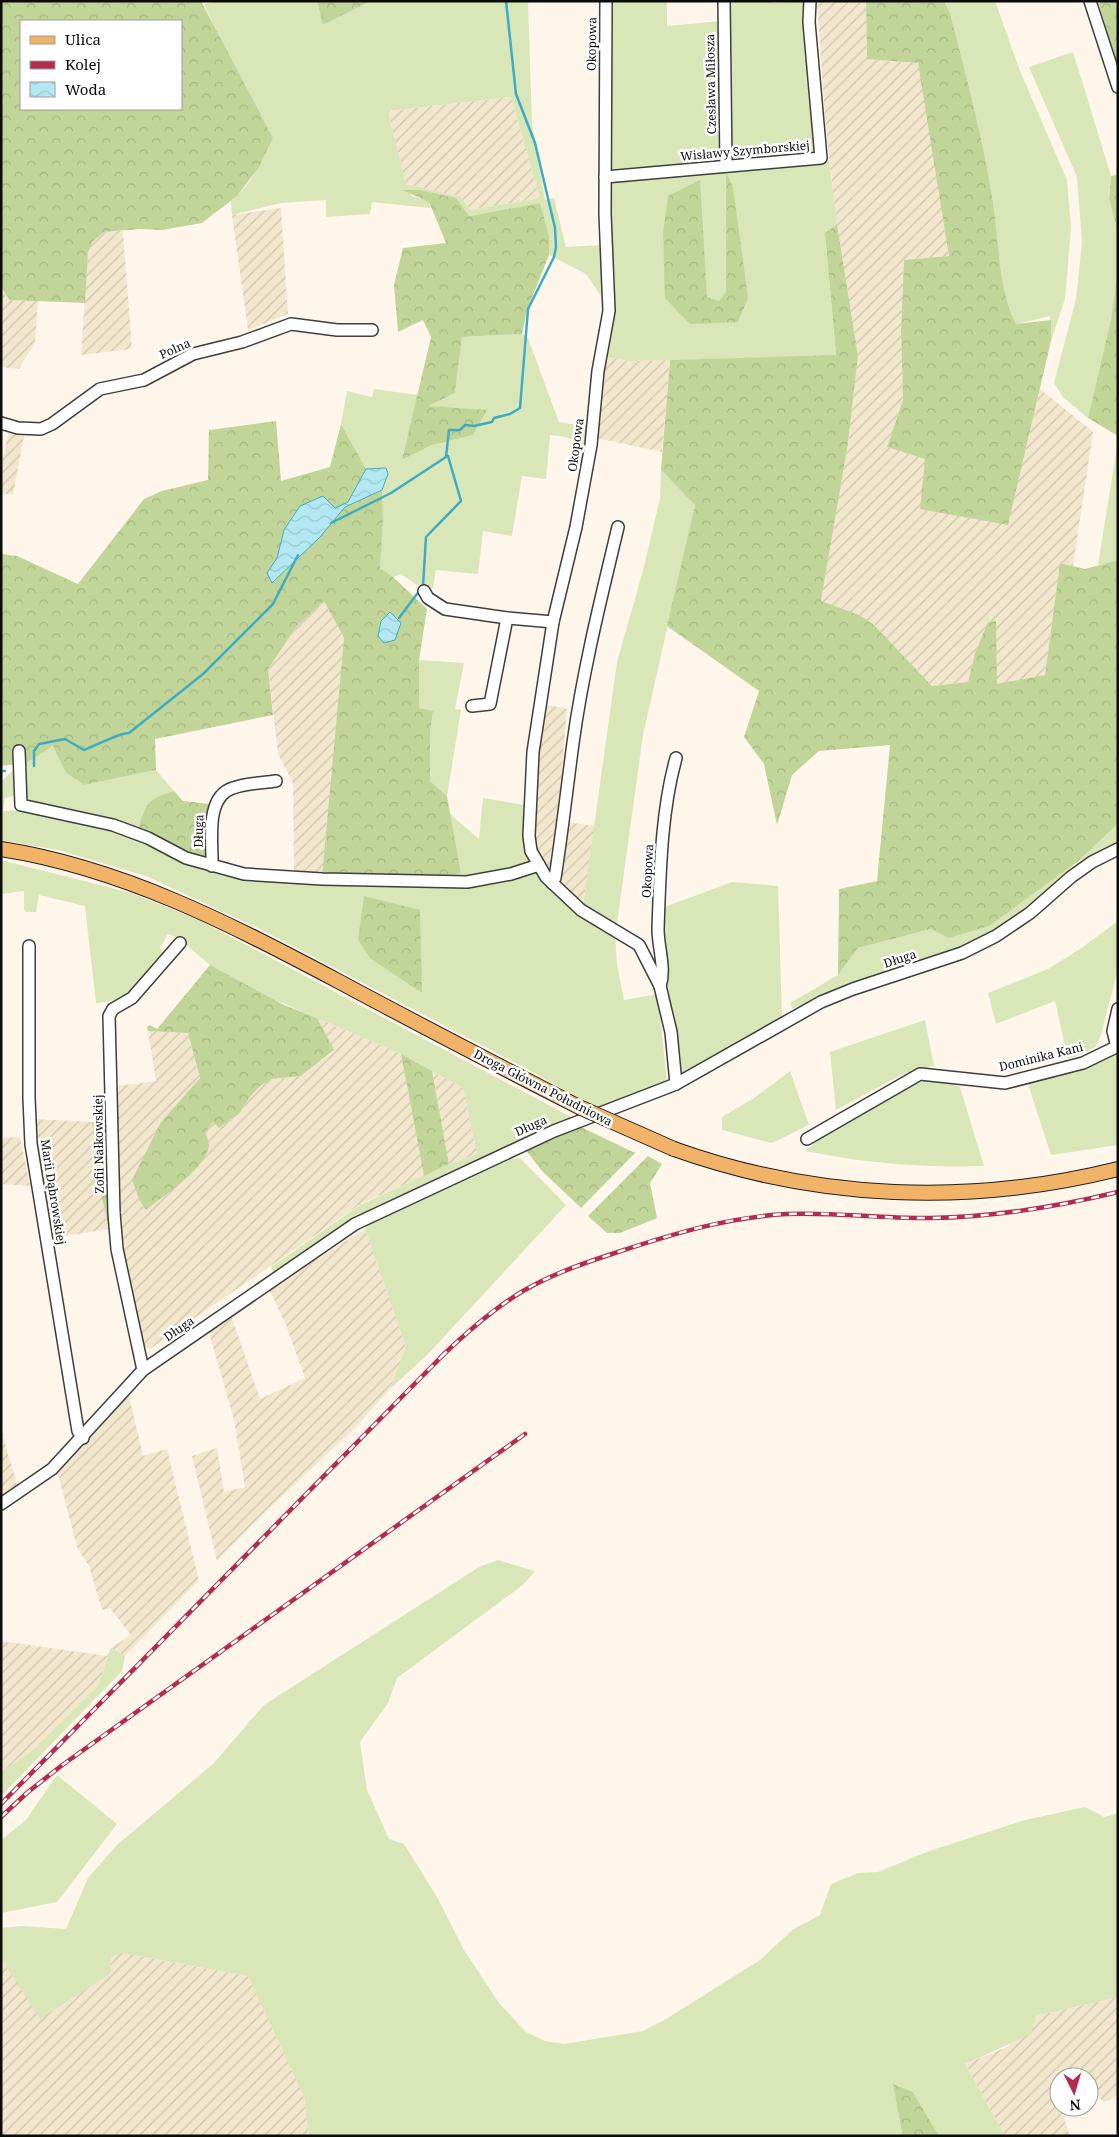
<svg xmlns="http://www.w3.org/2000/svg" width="1119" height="2137" font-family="'Noto Serif',serif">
  <defs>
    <pattern id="farmland-furrows" width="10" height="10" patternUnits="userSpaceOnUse" patternTransform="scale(1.25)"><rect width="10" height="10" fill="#f2e7cd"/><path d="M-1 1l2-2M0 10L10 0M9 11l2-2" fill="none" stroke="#cec5af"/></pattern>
    <pattern id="forest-crowns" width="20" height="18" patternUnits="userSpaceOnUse" patternTransform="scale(1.25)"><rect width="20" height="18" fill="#c0d597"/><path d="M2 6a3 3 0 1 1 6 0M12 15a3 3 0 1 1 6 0" fill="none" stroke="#a4b681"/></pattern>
    <pattern id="water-waves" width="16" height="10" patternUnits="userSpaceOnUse" patternTransform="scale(1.25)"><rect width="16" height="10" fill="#b3e8f2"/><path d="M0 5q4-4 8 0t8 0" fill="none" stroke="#99c6ce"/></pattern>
  </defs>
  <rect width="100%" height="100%" fill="#fef6eb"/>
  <g fill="url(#farmland-furrows)">
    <polygon points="817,1 866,1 867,59 918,63 932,140 949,256 904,260 901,330 903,400 887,447 925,459 1008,525 1040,389 1093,432 1073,566 1060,563 1045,675 996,685 995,621 988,622 975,653 968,682 932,686 874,625 821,601 848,443 858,356 835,211 825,118"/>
    <polygon points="511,97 540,198 470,210 461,197 406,184 388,111"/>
    <polygon points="281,208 288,314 248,330 232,215"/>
    <polygon points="123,231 132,349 81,355 88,252 91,242 104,232"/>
    <polygon points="1,287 10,300 38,301 35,343 19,369 1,367"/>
    <polygon points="606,357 631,361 670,360 662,452 596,438"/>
    <polygon points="9,431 24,436 13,495 1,493 1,467"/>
    <polygon points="324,601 344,638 322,875 294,874 293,783 278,754 268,669 297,626"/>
    <polygon points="543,704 567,709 553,875 545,867 537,853 531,816"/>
    <polygon points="567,822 595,826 583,906 559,882"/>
    <polygon points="317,1018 401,1054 424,1176 362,1203 150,1349 144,1346 122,1245 117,1086 156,1081 148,1031 188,1033 200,1078 161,1122 198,1166 209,1143 205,1132 206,1128 213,1121 219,1128 239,1114 249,1098 260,1086 272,1079 301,1076 334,1051"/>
    <polygon points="432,1071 463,1088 477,1154 449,1164"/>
    <polygon points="34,1119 92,1122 101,1194 109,1229 52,1238 35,1146"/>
    <polygon points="20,1137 30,1186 1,1184 1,1138"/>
    <polygon points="365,1229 406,1347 390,1389 355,1428 260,1517 217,1561 192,1456 217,1448 224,1492 245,1487 234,1420 208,1329 232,1318 260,1399 305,1378 286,1325 269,1289"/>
    <polygon points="128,1391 143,1456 167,1449 199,1580 125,1656 111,1648 98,1686 31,1752 1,1772 1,1641 107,1656 111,1648 131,1635 110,1608 102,1610 89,1566 77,1547 57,1470"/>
    <polygon points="1,1423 4,1441 18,1487 1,1496"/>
    <polygon points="121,1953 248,1976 304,2097 309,2136 1,2136 1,1957 110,1958"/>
    <polygon points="1118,1997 1118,2095 1108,2101 1103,2102 1099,2097 1089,2101 1089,2077 1059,2077 1059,2107 1082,2107 1064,2118 1070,2136 1005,2136 965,2064 1007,2047 1036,2016"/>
  </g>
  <g fill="#d9e6b7" fill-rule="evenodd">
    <path d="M 217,1 L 317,1 L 323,25 L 371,1 L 528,1 L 532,125 L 545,200 L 554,198 L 566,247 L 603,245 L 607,305 L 586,274 L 549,255 L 549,235 L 540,203 L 469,216 L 420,190 L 409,190 L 411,196 L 429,201 L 430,208 L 372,202 L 370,214 L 326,217 L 326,200 L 281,203 L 232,215 L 231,201 C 251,186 262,160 273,138 L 228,55 L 204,4 ZM 511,97 L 540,198 L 470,210 L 461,197 L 406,184 L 388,111 Z"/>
    <polygon points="612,1 667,1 667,26 721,21 723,159 720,163 611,169 608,166"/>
    <polygon points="728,1 771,1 772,3 805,1 817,154 730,160"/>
    <path d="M 944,1 L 995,1 L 1020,71 L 1067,180 L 1071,227 L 1065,299 L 1051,341 L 1050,316 L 1016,324 C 998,287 999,243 993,202 C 983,138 966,75 950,13 Z"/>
    <polygon points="1073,52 1111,176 1109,199 1118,233 1118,270 1111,319 1088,418 1063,397 1054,383 1076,299 1082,242 1077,177 1029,67"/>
    <polygon points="829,160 837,224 825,233 836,356 631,361 606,357 614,315 610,180 818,165"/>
    <polygon points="522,334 528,338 559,422 583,426 591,420 586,446 566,437 550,435 546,479 522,476 512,536 483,531 478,574 436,570 433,588 417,585 401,574 393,577 379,568 383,520 382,490 388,474 386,468 366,469 341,424 347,391 372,397 374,389 418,395 402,460 432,445 473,435 427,406 455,393 462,337"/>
    <polygon points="1117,447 1118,560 1098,565"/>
    <polygon points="661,470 695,505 643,735 617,923 583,906 617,662 643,571 660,498"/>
    <polygon points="419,660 464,663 455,709 461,710 447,796 430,781 430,733 433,712 419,708"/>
    <path d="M 54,746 L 66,773 L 84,785 L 156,770 L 174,791 C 147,798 146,804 138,829 L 24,802 L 22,763 Z"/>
    <polygon points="14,769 14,796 5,798 3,811 25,810 113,830 178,859 241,879 466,887 536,871 581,917 582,915 615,932 617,965 624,1000 658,994 667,1083 598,1109 531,1071 262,930 146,876 58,850 1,840 1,782"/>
    <path d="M 483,798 L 524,805 L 524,843 L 531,863 C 501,874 471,877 439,878 L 461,873 L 450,814 L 479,839 Z"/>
    <polygon points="1118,823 1118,844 1077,862 1032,903 996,930 960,950 833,990 793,1009 790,1003 838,975 858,948 931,929 948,938"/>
    <path d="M 1,860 L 131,893 L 199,920 L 575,1119 L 509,1146 L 377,1207 L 339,1227 L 274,1274 L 271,1267 L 360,1205 L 449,1164 L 477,1154 L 463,1088 L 401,1054 L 275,1000 L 210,965 L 178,938 L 168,934 L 160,948 L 164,955 C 142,979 131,1001 96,1003 L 85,906 L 39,895 L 36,912 L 26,912 L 24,909 L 24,891 L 1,894 Z"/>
    <polygon points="732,882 778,886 782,1019 682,1076 679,1071 663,986 662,908"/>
    <polygon points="1118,921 1118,969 1101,1035 1096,1046 1087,1052 1068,1059 1055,1001 996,1024 988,993 1048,969 1080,949"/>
    <polygon points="925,1020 934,1066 901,1075 836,1110 830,1052"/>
    <polygon points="1118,1050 1118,1145 1051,1155 1028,1084"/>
    <polygon points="790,1071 809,1125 772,1143 722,1130 722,1117 754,1098"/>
    <path d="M 924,1081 L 942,1081 L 960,1087 L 984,1166 C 924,1168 864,1163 805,1151 L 815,1143 L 816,1136 L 879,1100 Z"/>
    <polygon points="520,1158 566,1205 429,1353 390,1389 406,1347 365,1229 370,1222 508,1159"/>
    <polygon points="498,1560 535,1571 523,1585 397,1678 388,1703 360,1742 367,1790 389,1839 404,1844 437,1897 464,1950 499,2003 526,2032 545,2041 564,2044 643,2031 666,2019 760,1960 792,1930 820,1915 831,1884 858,1873 878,1872 932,1850 1025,1820 1085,1807 1104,1817 1118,1813 1118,1997 1036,2016 1031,2034 965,2064 1005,2136 939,2136 913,2092 893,2084 902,2133 899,2136 309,2136 304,2097 248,1976 121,1953 110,1958 111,1973 40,2019 1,1958 1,1928 22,1926 66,1929 88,1878 117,1845 213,1764 264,1705 479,1567"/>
    <polygon points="111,1648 125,1656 122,1671 1,1796 1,1772 31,1752 98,1686"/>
    <polygon points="57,1775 117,1824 57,1902 1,1913 1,1840 26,1820"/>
  </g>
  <g fill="url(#forest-crowns)" fill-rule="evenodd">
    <path d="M 1,1 L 201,1 L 273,138 L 259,167 L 237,196 L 202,223 L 162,230 L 140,229 L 104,232 L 92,242 L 88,252 L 85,303 L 10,300 L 1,287 ZM 21,21 L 181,21 L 181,109 L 21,109 Z"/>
    <polygon points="317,1 371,1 323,25"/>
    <path d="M 866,1 L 944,1 L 950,13 C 966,75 983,138 993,202 C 999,242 998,288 1016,324 L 1051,320 L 1051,341 L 1008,525 L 920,509 L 925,459 L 887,447 L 903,400 L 901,330 L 904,260 L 949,256 L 918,63 L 867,59 Z"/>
    <polygon points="1098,1 1118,1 1118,69"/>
    <polygon points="726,172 733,187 748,298 738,322 690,324 665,298 663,233 668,196 700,180 707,297 719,301 726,292"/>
    <polygon points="1118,175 1118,233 1109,199 1111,176"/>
    <polygon points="402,190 420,190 456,198 469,216 540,203 549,235 549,255 527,310 522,334 462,337 455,393 428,406 487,410 473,435 432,445 402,460 431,337 423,320 398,332 394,285 403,248 446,243 429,202"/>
    <polygon points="837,224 858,356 848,443 821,601 859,615 874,625 932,686 968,682 975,653 988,622 996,621 997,684 1045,675 1060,563 1085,569 1118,560 1118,823 1077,862 989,926 948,938 931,929 858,948 838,975 839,889 877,881 890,745 819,751 792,775 777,825 764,764 744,737 759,691 667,626 695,505 661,470 670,360 836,355 825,233"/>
    <polygon points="1118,270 1118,436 1088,418 1111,319"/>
    <polygon points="276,421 281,481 330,467 341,424 366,469 348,502 284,530 273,582 320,537 345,507 382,490 383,520 380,568 393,577 427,609 419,660 419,708 433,711 430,733 430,781 447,796 461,873 439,878 322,875 344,638 324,601 297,626 268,669 273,715 155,739 156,770 84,785 66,773 53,746 26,763 1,766 1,554 17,556 78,584 144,499 162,491 208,480 209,430"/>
    <path d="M 174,791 L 183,801 L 210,804 L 206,821 L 206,860 L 138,829 C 146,804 147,798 174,791 Z"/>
    <polygon points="364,896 420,910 422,993 371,959 358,940"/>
    <path d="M 210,965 L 284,1005 L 317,1018 L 334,1050 L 301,1076 L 272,1079 L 260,1086 L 249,1098 L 239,1114 L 219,1128 L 213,1122 L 205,1132 C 207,1138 211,1144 208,1150 C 200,1173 164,1195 146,1210 L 139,1199 L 132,1180 L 161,1122 L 200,1078 L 188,1033 L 148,1031 L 147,1027 L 150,1025 L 157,1029 Z"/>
    <polygon points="401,1054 432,1071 449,1164 424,1176"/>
    <polygon points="92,1122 107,1122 109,1229 101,1194"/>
    <polygon points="581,1127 635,1153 581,1208 542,1171 525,1149"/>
    <polygon points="648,1156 662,1164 650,1183 657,1218 620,1233 607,1233 588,1216"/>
    <polygon points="893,2084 913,2092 939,2136 899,2136 902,2133"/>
  </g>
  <g fill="url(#water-waves)" stroke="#3eabc5">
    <polygon points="386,468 388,474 382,490 345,507 320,537 272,583 267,573 277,558 284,530 300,506 323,496 335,508 348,502 366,469"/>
    <polygon points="390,612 401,623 395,640 384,643 378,636 381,621"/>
  </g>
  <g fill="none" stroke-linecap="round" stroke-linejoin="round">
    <g stroke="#3eabc5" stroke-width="2.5">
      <polyline points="331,523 391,493 446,457 449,430 460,430 465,425 474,426 492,422 494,418 510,414 520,408 528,309 554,257 556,247 555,228 535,143 516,94 506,1"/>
      <polyline points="399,618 423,586 426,537 461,501 448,456"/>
      <path d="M 34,766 L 34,751 L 39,744 L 65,739 L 84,750 C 95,746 121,732 129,733 L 203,674 L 273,604 L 298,555"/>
      <polyline points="1,771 5,771"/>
    </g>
    <g stroke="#3e3e3e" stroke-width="14">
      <g id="minor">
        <polyline points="606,1 605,214 609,311 598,371 591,445 576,527 553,622 533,752 529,836 531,851 546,877 581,910 639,945 660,986 671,1032 676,1084"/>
        <polyline points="724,1 726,166"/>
        <polyline points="1090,1 1118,87"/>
        <polyline points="605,177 821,158 809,22 810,1"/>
        <polyline points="1,423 18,428 41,429 52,424 100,389 144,380 193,354 242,342 291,324 337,330 372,330"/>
        <polyline points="424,591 428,598 445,609 507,618 553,622"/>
        <polyline points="472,706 490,704 507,618"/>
        <polyline points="19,751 21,805 113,825 148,838 186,858 244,874 322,879 467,882 511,874 539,865"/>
        <path d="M 212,866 C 213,844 204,797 233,788 C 246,783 262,783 276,781"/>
        <path d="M 552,883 L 555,878 C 562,833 567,788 573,743 C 583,670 601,598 618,527"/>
        <polyline points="29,946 29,1098 31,1144 78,1431 83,1438"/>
        <path d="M 660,986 C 666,968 658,948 658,929 C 660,873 661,812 676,758"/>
        <polyline points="1117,1047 1113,1031 1118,1009"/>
        <polyline points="807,1139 920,1074 1005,1083 1083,1063 1118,1046"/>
        <polyline points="143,1370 117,1249 114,1213 109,1016 113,1009 132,998 180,943"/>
        <polyline points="1,1504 52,1469 143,1370 355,1224 554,1131 676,1084 821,1002 853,989 962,953 996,936 1030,913 1071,877 1092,862 1118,849"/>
      </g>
    </g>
    <g stroke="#1c1c1c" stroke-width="16">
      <g id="major">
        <path d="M 1,849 C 123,868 230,924 338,981 C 418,1024 499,1066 579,1107"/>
        <path d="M 674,1149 C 817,1200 970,1206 1118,1169"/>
      </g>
    </g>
    <use href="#minor" stroke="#fff" stroke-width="11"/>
    <use href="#major" stroke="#f0b368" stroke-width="14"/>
    <g stroke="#b32c4f" stroke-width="4.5">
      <g id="rail">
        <path d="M 441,1357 C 466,1333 493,1309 523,1291 C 554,1273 587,1262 621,1251 C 676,1233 729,1217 787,1214 C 835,1212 883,1219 931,1218 C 994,1217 1056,1207 1118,1192"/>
        <polyline points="1,1804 446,1352"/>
        <polyline points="1,1817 28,1792 61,1766 525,1434"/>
      </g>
    </g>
    <use href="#rail" stroke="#fff" stroke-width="2.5" stroke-dasharray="8" stroke-linecap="butt"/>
    <g stroke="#1c1c1c" stroke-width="16" stroke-linecap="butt">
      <polyline id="major-bridge" points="579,1107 674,1149"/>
    </g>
    <use href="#major-bridge" stroke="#f0b368" stroke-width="14"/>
  </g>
  <g text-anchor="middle" stroke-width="5" stroke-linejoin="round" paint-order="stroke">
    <g font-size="12" fill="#0b0b0b" stroke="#fff">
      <text transform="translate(592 44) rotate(-89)" y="4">Okopowa</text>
      <text transform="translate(711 84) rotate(-91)" y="4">Czesława Miłosza</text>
      <text transform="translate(745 151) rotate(-5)" y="4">Wisławy Szymborskiej</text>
      <text transform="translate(175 349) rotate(-24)" y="4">Polna</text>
      <text transform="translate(576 445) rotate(-82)" y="4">Okopowa</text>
      <text transform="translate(199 831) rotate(-88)" y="4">Długa</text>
      <text transform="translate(648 871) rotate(-87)" y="4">Okopowa</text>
      <text transform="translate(900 959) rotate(-18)" y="4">Długa</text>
      <text transform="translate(1041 1057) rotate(-14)" y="4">Dominika Kani</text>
      <text transform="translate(543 1088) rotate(27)" y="4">Droga Główna Południowa</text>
      <text transform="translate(531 1126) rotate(-24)" y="4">Długa</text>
      <text transform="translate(99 1144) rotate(-91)" y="4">Zofii Nałkowskiej</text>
      <text transform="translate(53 1192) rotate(81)" y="4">Marii Dąbrowskiej</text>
      <text transform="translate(179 1329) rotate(-35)" y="4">Długa</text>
    </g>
  </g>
  <rect width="1119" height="2137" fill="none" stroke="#0b0b0b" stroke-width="5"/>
  <rect x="20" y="20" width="162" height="90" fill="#ffffff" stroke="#9d9d9d"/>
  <rect x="30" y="36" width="25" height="8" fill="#f0b368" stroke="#9d9d9d"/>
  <text x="65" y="45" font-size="15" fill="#0b0b0b">Ulica</text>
  <rect x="30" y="61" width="25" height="8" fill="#b32c4f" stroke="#9d9d9d"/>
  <text x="65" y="70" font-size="15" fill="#0b0b0b">Kolej</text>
  <rect x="30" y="82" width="25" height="15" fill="url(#water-waves)" stroke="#9d9d9d"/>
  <text x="65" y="95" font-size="15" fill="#0b0b0b">Woda</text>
  <g transform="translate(1074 2092) rotate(175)"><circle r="24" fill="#ffffff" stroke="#9d9d9d"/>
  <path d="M0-4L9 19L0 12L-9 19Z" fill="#b32c4f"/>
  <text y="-8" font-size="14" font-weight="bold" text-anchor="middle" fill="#0b0b0b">N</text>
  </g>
</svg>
